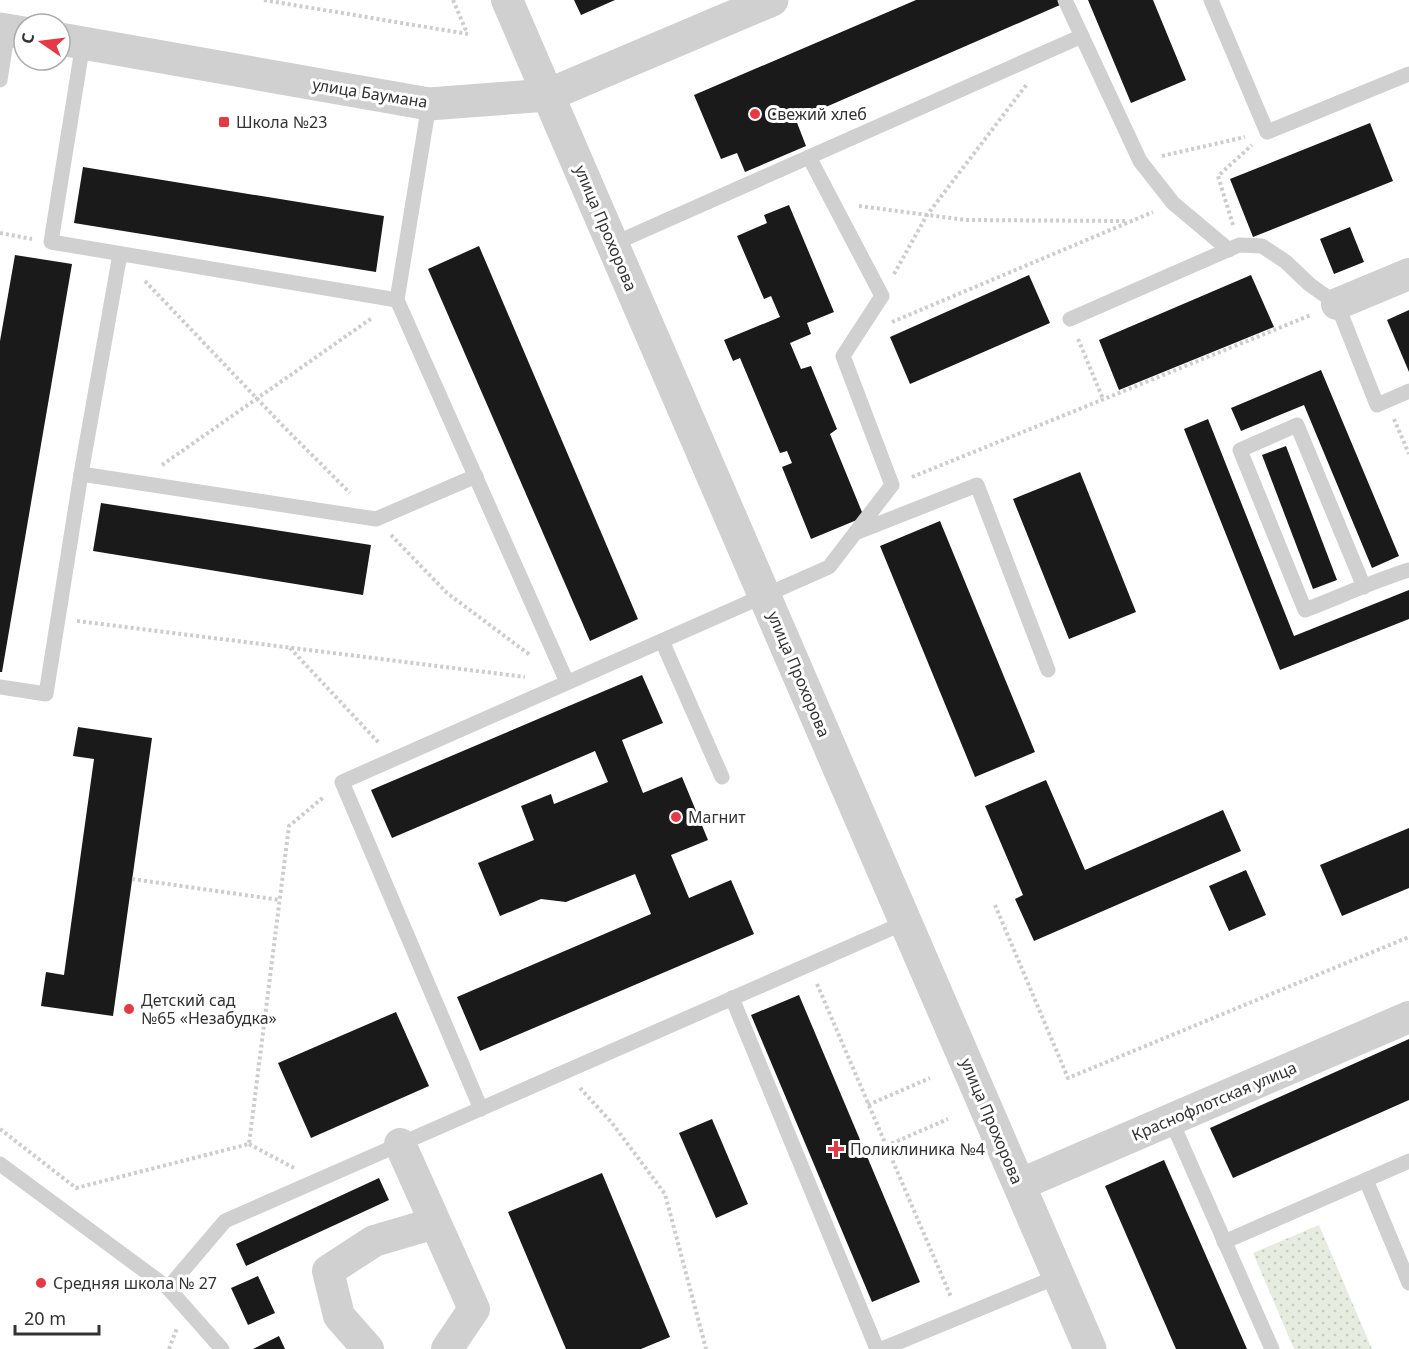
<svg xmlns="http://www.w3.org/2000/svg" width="1409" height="1349" font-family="'Noto Sans',sans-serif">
  <defs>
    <pattern id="grass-dots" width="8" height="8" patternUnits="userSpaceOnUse" patternTransform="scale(1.5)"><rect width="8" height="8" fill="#e6ecdf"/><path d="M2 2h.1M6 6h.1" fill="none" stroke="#c6cbc0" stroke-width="1.8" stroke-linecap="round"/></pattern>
  </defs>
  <rect width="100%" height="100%" fill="#fff"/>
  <polygon fill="url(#grass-dots)" points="1319,1225 1372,1349 1294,1349 1253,1253"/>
  <g fill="#1a1a1a">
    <polygon points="574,0 615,0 581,15"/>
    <polygon points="916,0 1058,0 1060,5 796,120 806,146 745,172 737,153 721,159 694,95"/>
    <polygon points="1088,0 1153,0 1186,80 1131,103"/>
    <polygon points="1370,123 1393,181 1253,237 1230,179"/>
    <polygon points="83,167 384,216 376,272 74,223"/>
    <polygon points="789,205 834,312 807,323 811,334 790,343 801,369 811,366 837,429 830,434 864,517 811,539 782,467 792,463 787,451 780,453 740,358 733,361 724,340 780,317 771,296 764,299 737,236 767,223 764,215"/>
    <polygon points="1350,227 1364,262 1334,274 1320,239"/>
    <polygon points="479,246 638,619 590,641 428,269"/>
    <polygon points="15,255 72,264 2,672 0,672 0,341"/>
    <polygon points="1029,275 1050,323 910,384 890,337"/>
    <polygon points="1251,275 1274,327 1119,390 1099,340"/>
    <polygon points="1409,310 1409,372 1387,320"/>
    <polygon points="1321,370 1399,556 1372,568 1304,405 1241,431 1231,408"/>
    <polygon points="1208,419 1294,636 1409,590 1409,619 1280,670 1184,429"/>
    <polygon points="1286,446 1337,580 1313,589 1262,455"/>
    <polygon points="1080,472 1136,612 1069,639 1013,499"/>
    <polygon points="101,503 371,545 363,595 93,551"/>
    <polygon points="940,521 1035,752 975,777 880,546"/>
    <polygon points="642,675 663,723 622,740 643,793 682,777 708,840 671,855 689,898 731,880 754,934 480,1051 457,997 651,914 635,874 566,902 541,899 500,916 478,863 534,840 521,806 551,794 554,804 608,782 595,751 392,838 371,790"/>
    <polygon points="78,727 152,738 113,1016 41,1006 46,972 64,975 94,759 73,756"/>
    <polygon points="1046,780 1085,870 1223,810 1241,851 1034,941 1015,899 1023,895 985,806"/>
    <polygon points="1409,828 1409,888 1342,916 1320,865"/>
    <polygon points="1246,870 1266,915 1229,931 1209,886"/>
    <polygon points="799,995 920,1282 872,1302 751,1015"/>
    <polygon points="396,1012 429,1086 311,1138 278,1063"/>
    <polygon points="1409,1039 1409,1100 1233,1178 1210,1128"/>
    <polygon points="712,1119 748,1204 716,1218 679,1133"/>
    <polygon points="1164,1160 1247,1349 1176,1349 1105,1186"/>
    <polygon points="602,1173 670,1337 641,1349 566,1349 508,1212"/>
    <polygon points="379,1178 389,1200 246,1266 236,1244"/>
    <polygon points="258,1276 275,1313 248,1325 231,1288"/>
    <polygon points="279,1336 285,1349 253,1349"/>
  </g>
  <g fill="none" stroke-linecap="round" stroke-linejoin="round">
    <g stroke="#cdcdcd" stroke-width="4" stroke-dasharray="3 3" stroke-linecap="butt">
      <polyline points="264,0 468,34"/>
      <polyline points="453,0 467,33"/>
      <polyline points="1162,156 1245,137"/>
      <polyline points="859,206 966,220 1126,221"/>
      <polyline points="1233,225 1218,176 1252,145"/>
      <polyline points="0,233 32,239"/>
      <polyline points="894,274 927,215 1027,84"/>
      <polyline points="145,281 284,427 350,493"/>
      <polyline points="892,322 1153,212"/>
      <polyline points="1078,339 1103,399"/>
      <polyline points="1394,419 1409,454"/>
      <polyline points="162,465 372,318"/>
      <polyline points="912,477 1311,315"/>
      <polyline points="391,535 447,593 530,655"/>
      <polyline points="77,621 525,677"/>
      <polyline points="290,648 379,743"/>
      <polyline points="132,879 280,900"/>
      <polyline points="995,905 1068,1078 1409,937"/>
      <polyline points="817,984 951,1297"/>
      <polyline points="580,1088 612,1123 665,1194 706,1349"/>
      <polyline points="868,1105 930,1078"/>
      <polyline points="0,1129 76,1188 249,1144 289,826 325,796"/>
      <polyline points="249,1144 294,1168"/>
      <polyline points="886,1146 948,1119"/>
      <polyline points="169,1349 177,1328"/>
    </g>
    <g stroke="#d0d0d0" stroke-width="15">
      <polyline points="1065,0 1140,161 1173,203 1229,250"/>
      <polyline points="1211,0 1267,132 1409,74"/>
      <polyline points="83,43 51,242 397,300 567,682"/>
      <polyline points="0,80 8,30"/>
      <polyline points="613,244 1082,36"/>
      <polyline points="397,300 429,104"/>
      <polyline points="1070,319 1239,245 1262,246 1286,262 1309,284 1337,304 1377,405 1409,391"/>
      <polyline points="81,474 376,519 476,476"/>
      <polyline points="855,533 977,485 1048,670"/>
      <path d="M 1364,587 L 1297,425 L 1240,450 L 1305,610 C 1339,597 1374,581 1409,570"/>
      <polyline points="662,641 722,777"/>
      <polyline points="0,687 46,694 81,474 120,254"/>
      <polyline points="732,998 877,1349"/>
      <polyline points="481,1109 342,782 829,567 892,485 843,356 882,296 809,157"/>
      <polyline points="1171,1120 1272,1349"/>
      <polyline points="0,1164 168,1288 222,1349"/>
      <polyline points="1366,1180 1409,1283"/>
      <polyline points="1224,1242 1409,1161"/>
      <polyline points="168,1288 225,1221 906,922"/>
      <polyline points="882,1349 1059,1276"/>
    </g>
    <g stroke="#d0d0d0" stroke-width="32">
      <polyline points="507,0 548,95"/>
      <polyline points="1337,304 1409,274"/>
      <polyline points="400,1144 474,1309 447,1349"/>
      <polyline points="1019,1185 1409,1017"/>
      <polyline points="368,1349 339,1316 328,1271 374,1241 435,1223"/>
    </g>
    <g stroke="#d0d0d0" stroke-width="33">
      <polyline points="0,29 24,33"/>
      <polyline points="60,39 429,104 548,95 772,0"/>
      <polyline points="548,95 1090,1349"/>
    </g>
  </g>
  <g fill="#e63946" stroke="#fff" stroke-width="2">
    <circle cx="755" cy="114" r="6"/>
    <rect x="218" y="116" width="12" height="12" rx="3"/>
    <circle cx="676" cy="817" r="6"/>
    <circle cx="129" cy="1009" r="6"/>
    <path d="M833 1140h6v6h6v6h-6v6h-6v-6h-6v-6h6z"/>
    <circle cx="41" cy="1283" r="6"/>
  </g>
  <g text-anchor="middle" stroke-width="6" stroke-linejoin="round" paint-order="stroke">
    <g font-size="16" fill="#333" stroke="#fff">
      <text transform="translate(370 93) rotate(9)" y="6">улица Баумана</text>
      <text transform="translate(606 228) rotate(67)" y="6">улица Прохорова</text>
      <text transform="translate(799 674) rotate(67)" y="6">улица Прохорова</text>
      <text transform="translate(1214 1101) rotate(-23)" y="6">Краснофлотская улица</text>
      <text transform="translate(992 1121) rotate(67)" y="6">улица Прохорова</text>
    </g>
    <g font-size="16" fill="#333" stroke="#fff" text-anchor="start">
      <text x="767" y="120">Свежий хлеб</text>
      <text x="236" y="128">Школа №23</text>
      <text x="688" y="823">Магнит</text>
      <text x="141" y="1006">Детский сад<tspan x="141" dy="18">№65 «Незабудка»</tspan></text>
      <text x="850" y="1155">Поликлиника №4</text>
      <text x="53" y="1289">Средняя школа № 27</text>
    </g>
  </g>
  <g transform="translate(42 42) rotate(284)"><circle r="28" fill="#ffffff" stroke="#adadad" stroke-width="1.5"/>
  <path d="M0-4.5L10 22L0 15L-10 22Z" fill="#e63946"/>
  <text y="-9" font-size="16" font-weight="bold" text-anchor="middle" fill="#333333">С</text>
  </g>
  <path d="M15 1325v9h84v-9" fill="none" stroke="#333333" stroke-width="3"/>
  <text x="24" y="1325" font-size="18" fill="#333333" stroke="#ffffff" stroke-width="4.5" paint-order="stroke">20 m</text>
</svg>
